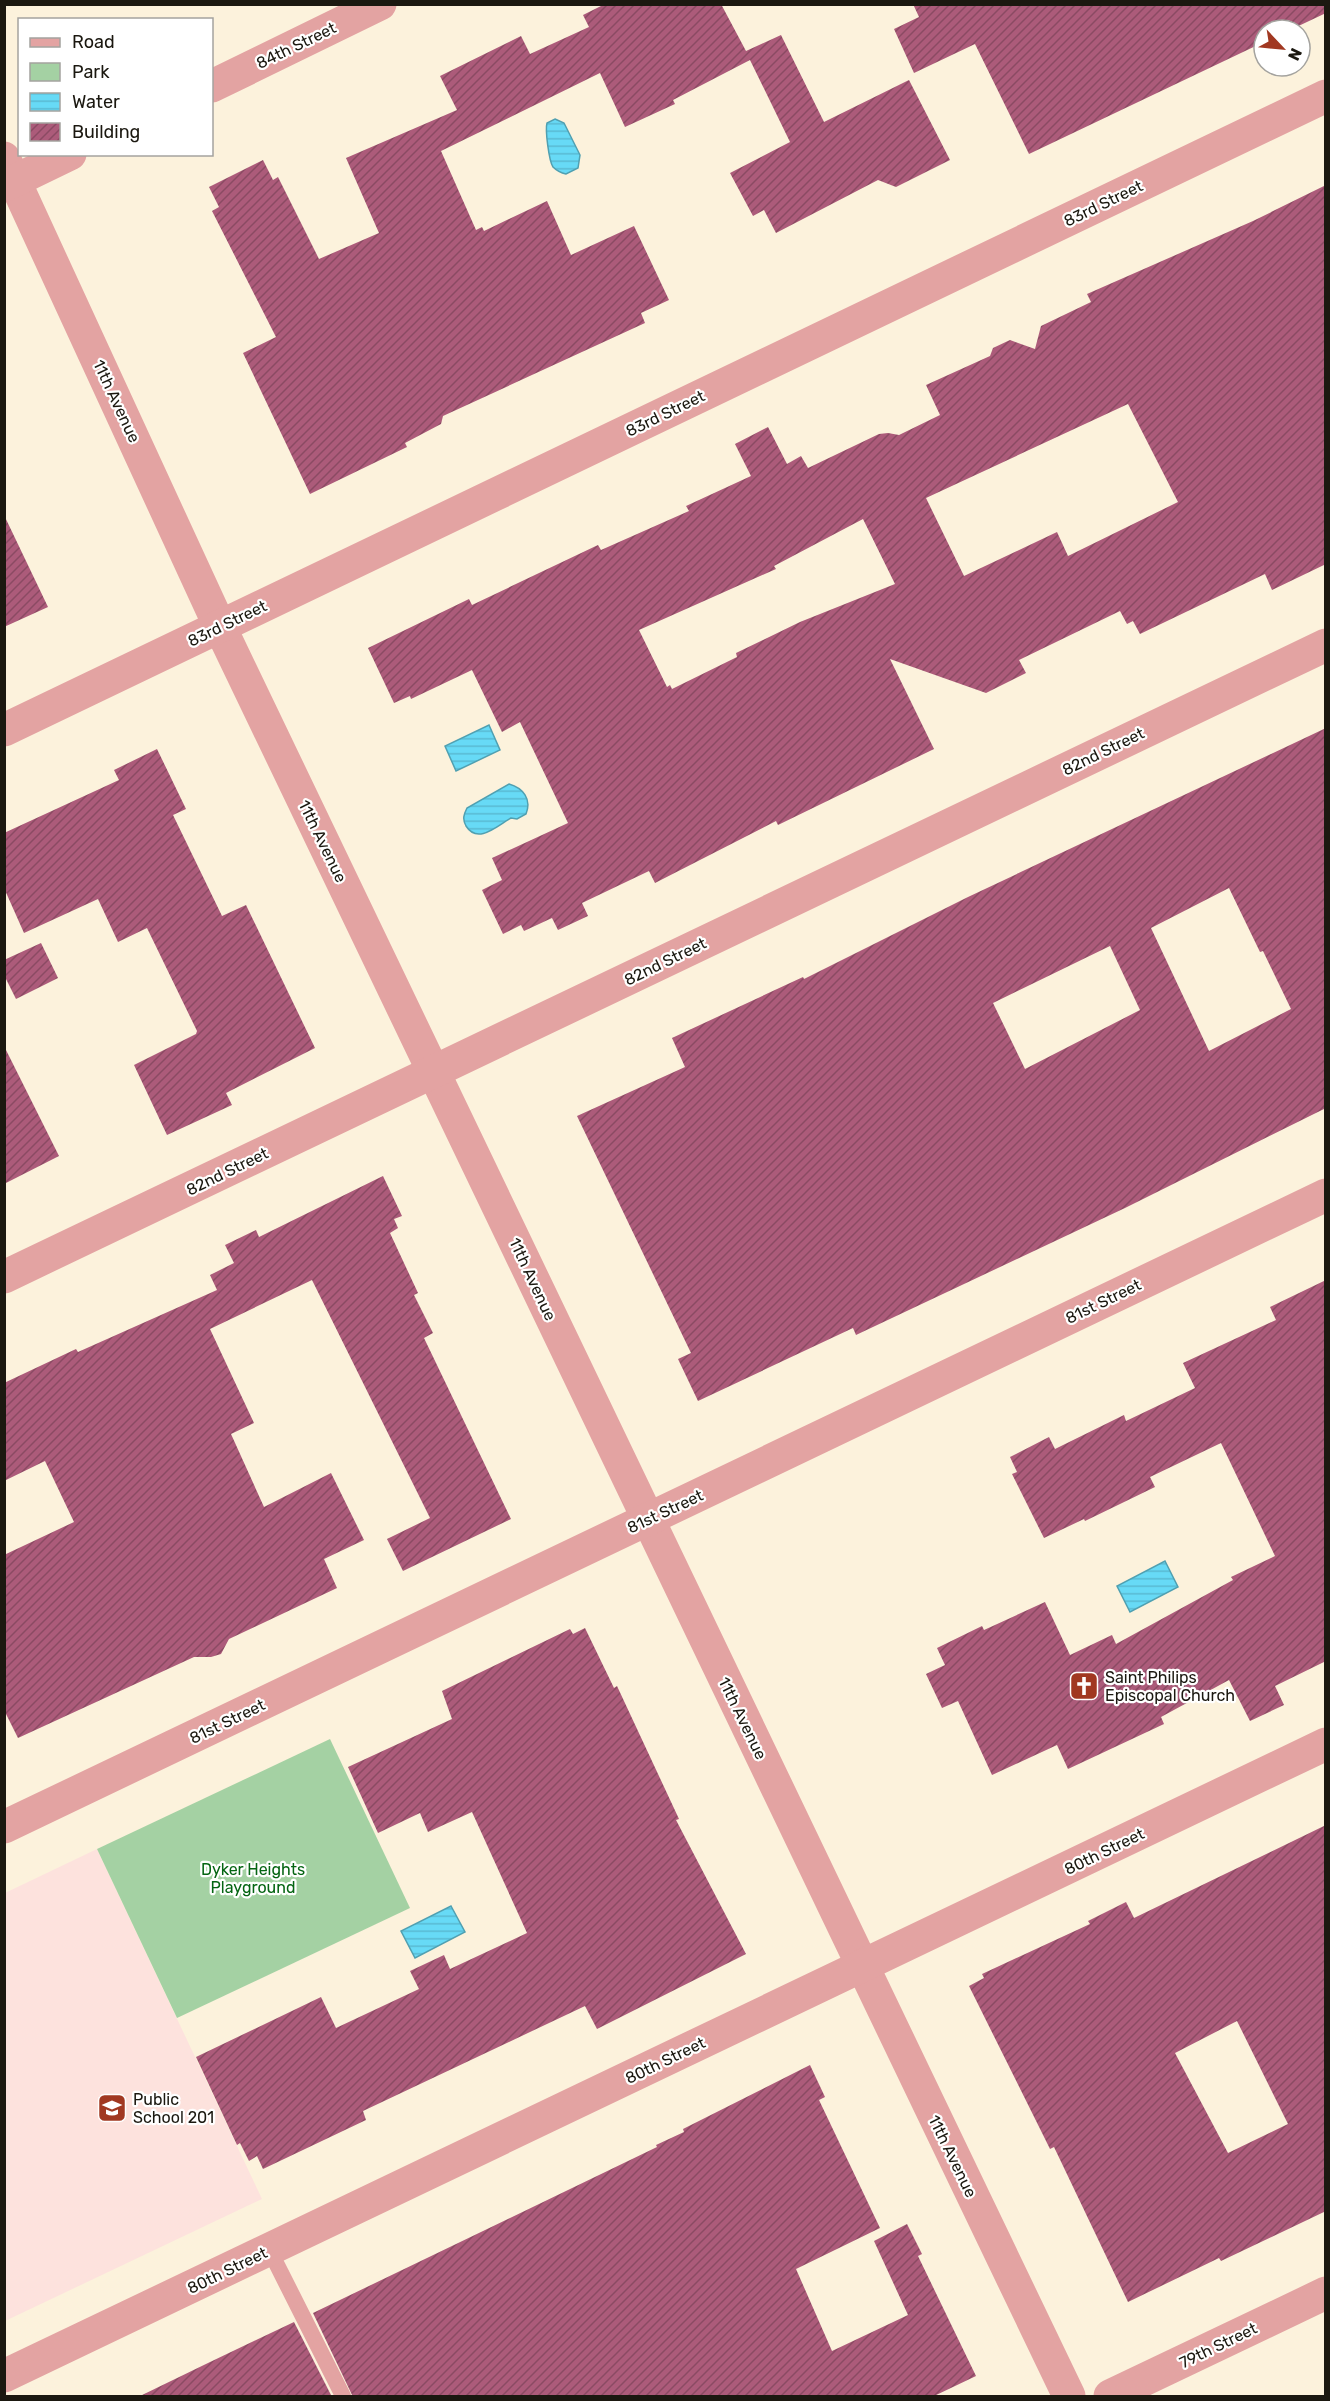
<svg xmlns="http://www.w3.org/2000/svg" width="1330" height="2401" font-family="Rubik,sans-serif">
  <defs>
    <pattern id="water-rules" width="6" height="5" patternUnits="userSpaceOnUse" patternTransform="scale(1.5)"><rect width="6" height="5" fill="#67daf6"/><path d="M0 2.5h6" fill="none" stroke="#59bad2"/></pattern>
    <pattern id="building-hatch" width="6" height="6" patternUnits="userSpaceOnUse" patternTransform="scale(1.5)"><rect width="6" height="6" fill="#ac5b7a"/><path d="M-1 1l2-2M0 6l6-6M5 7l2-2" fill="none" stroke="#8b4a63"/></pattern>
  </defs>
  <rect width="100%" height="100%" fill="#fcf2dc"/>
  <polygon fill="#fde2dd" points="97,1849 262,2199 5,2321 5,1893"/>
  <polygon fill="#a4d1a3" points="330,1739 410,1908 177,2018 97,1849"/>
  <g fill="url(#water-rules)" stroke="#50a0b1" stroke-width="1.5">
    <path d="M 555,119 L 564,123 L 580,155 L 578,168 L 566,174 C 561,173 557,171 553,167 C 549,161 545,130 547,123 Z"/>
    <polygon points="489,725 500,750 456,771 445,746"/>
    <path d="M 509,784 C 523,788 532,799 526,814 L 517,819 L 511,818 C 498,825 478,845 466,826 C 462,819 464,814 467,808 Z"/>
    <polygon points="1165,1561 1178,1587 1130,1612 1117,1586"/>
    <polygon points="451,1906 465,1932 415,1958 401,1931"/>
  </g>
  <g fill="url(#building-hatch)" fill-rule="evenodd">
    <polygon points="605,4 721,4 746,51 781,35 824,122 909,80 950,160 896,187 878,180 776,233 764,210 753,216 730,173 790,142 750,60 673,100 675,104 625,127 600,73 441,151 476,230 482,227 484,231 547,201 571,255 634,226 669,300 641,313 645,323 443,416 441,424 405,443 407,447 310,494 243,353 276,337 212,211 219,207 209,187 263,160 273,180 278,177 319,259 379,233 346,158 457,110 440,76 521,36 530,54 589,27 583,15"/>
    <polygon points="913,4 1326,4 1326,13 1290,30 1264,30 1264,42 1029,154 975,44 914,73 894,29 919,17"/>
    <path d="M 1326,185 L 1326,564 L 1272,590 L 1265,574 L 1140,634 L 1133,621 L 1127,624 L 1120,611 L 1019,660 L 1026,673 L 986,693 L 890,659 L 934,749 L 778,825 L 776,821 L 655,883 L 649,871 L 582,903 L 588,916 L 558,930 L 552,918 L 524,931 L 521,925 L 503,934 L 482,890 L 502,880 L 492,858 L 568,823 L 520,722 L 502,732 L 472,670 L 411,699 L 410,696 L 394,703 L 368,648 L 469,599 L 472,605 L 598,545 L 601,550 L 689,511 L 686,506 L 751,476 L 735,444 L 768,427 L 787,464 L 801,456 L 808,468 L 879,434 L 888,433 L 899,435 L 940,415 L 926,385 L 990,356 L 993,348 L 1010,340 L 1035,349 L 1041,326 L 1091,302 L 1087,294 L 1253,221 ZM 1128,404 L 1178,502 L 1068,556 L 1057,532 L 964,576 L 926,498 ZM 863,519 L 895,584 L 800,622 L 736,653 L 737,657 L 672,689 L 670,685 L 667,687 L 639,630 L 776,569 L 774,566 Z"/>
    <polygon points="4,515 48,607 4,627"/>
    <path d="M 1326,728 L 1326,1108 L 1125,1208 L 856,1335 L 853,1328 L 698,1401 L 678,1359 L 691,1353 L 577,1116 L 685,1067 L 672,1038 L 803,977 L 804,979 L 968,897 ZM 1229,888 L 1260,952 L 1263,951 L 1291,1009 L 1209,1051 L 1151,928 ZM 1110,946 L 1140,1010 L 1025,1069 L 993,1003 Z"/>
    <polygon points="157,749 186,809 173,815 222,916 246,905 315,1048 226,1093 232,1105 167,1135 134,1065 196,1034 197,1031 147,928 118,942 98,899 24,933 4,888 4,833 119,780 114,770"/>
    <polygon points="41,943 58,978 16,999 4,975 4,960"/>
    <polygon points="4,1046 59,1156 4,1184"/>
    <polygon points="383,1176 402,1216 394,1219 398,1228 390,1233 418,1293 414,1295 433,1333 424,1338 511,1519 403,1571 387,1539 430,1518 312,1280 210,1329 254,1423 231,1434 264,1507 331,1473 364,1540 324,1559 337,1588 229,1639 221,1654 211,1657 194,1657 18,1738 4,1710 4,1555 74,1522 45,1461 4,1481 4,1383 76,1349 78,1352 217,1290 210,1275 234,1263 225,1245 256,1230 259,1237"/>
    <polygon points="1326,1280 1326,1661 1275,1686 1284,1705 1250,1721 1229,1680 1161,1717 1164,1724 1068,1769 1057,1745 992,1775 958,1701 942,1708 926,1674 945,1665 937,1648 982,1626 984,1630 1045,1602 1070,1655 1112,1635 1116,1644 1233,1580 1231,1577 1275,1556 1221,1443 1150,1477 1155,1487 1085,1521 1084,1519 1044,1538 1012,1474 1017,1472 1010,1457 1049,1437 1055,1449 1124,1415 1126,1421 1195,1388 1183,1363 1276,1320 1270,1307"/>
    <polygon points="585,1628 614,1688 617,1686 679,1819 676,1820 746,1954 597,2029 585,2006 363,2111 366,2120 263,2169 257,2156 249,2161 240,2143 237,2145 196,2057 321,1997 336,2028 419,1989 410,1971 444,1955 450,1969 527,1933 472,1812 428,1832 420,1813 378,1833 348,1767 452,1719 442,1691 570,1629 573,1634"/>
    <path d="M 1326,1825 L 1326,2211 L 1221,2261 L 1219,2258 L 1128,2302 L 1054,2147 L 1050,2149 L 969,1986 L 984,1978 L 982,1974 L 1090,1924 L 1088,1921 L 1126,1902 L 1134,1918 ZM 1237,2021 L 1288,2124 L 1228,2153 L 1175,2053 Z"/>
    <polygon points="810,2065 825,2097 819,2100 880,2228 796,2269 832,2351 908,2315 874,2241 907,2224 922,2254 918,2256 976,2376 932,2397 353,2397 313,2313 657,2147 656,2145 684,2132 683,2129"/>
    <polygon points="294,2322 332,2397 138,2397 208,2363"/>
  </g>
  <g fill="none" stroke-linecap="round" stroke-linejoin="round">
    <polyline stroke="#e3a3a2" stroke-width="16" points="269,2249 343,2396"/>
    <g stroke="#e3a3a2" stroke-width="33">
      <polyline points="212,86 380,4"/>
      <polyline points="4,158 220,627 1069,2396"/>
      <polyline points="4,186 70,154"/>
      <polyline points="4,730 1326,96"/>
      <polyline points="4,1277 1326,645"/>
      <polyline points="4,1827 1326,1195"/>
      <polyline points="4,2376 1326,1744"/>
      <polyline points="1110,2396 1326,2293"/>
    </g>
  </g>
  <defs>
    <g id="church-square" transform="scale(1.5)"><rect x="-9" y="-9" width="18" height="18" rx="4" fill="#a13821" stroke="#fff"/><path d="M-1.2-6h2.4v3.5h3.3v2.4h-3.3V6h-2.4V-.1h-3.3v-2.4h3.3Z" fill="#fff"/></g>
    <g id="school-square" transform="scale(1.5)"><rect x="-9" y="-9" width="18" height="18" rx="4" fill="#a13821" stroke="#fff"/><path d="M0-5L7-2L0 1L-7-2ZM-4 1L0 2.5L4 1V4Q0 6-4 4Z" fill="#fff"/></g>
  </defs>
  <g fill-rule="evenodd">
    <use href="#church-square" x="1084" y="1686"/>
    <use href="#school-square" x="112" y="2108"/>
  </g>
  <g text-anchor="middle" stroke-width="4.5" stroke-linejoin="round" paint-order="stroke">
    <g font-size="16" fill="#1b1810" stroke="#fff">
      <text transform="translate(296 45) rotate(-26)" y="6">84th Street</text>
      <text transform="translate(1103 203) rotate(-26)" y="6">83rd Street</text>
      <text transform="translate(117 401) rotate(65)" y="6">11th Avenue</text>
      <text transform="translate(665 413) rotate(-26)" y="6">83rd Street</text>
      <text transform="translate(227 623) rotate(-26)" y="6">83rd Street</text>
      <text transform="translate(1103 751) rotate(-26)" y="6">82nd Street</text>
      <text transform="translate(323 841) rotate(64)" y="6">11th Avenue</text>
      <text transform="translate(665 961) rotate(-26)" y="6">82nd Street</text>
      <text transform="translate(227 1171) rotate(-26)" y="6">82nd Street</text>
      <text transform="translate(533 1279) rotate(65)" y="6">11th Avenue</text>
      <text transform="translate(1103 1301) rotate(-26)" y="6">81st Street</text>
      <text transform="translate(665 1511) rotate(-25)" y="6">81st Street</text>
      <text transform="translate(743 1718) rotate(64)" y="6">11th Avenue</text>
      <text transform="translate(227 1721) rotate(-26)" y="6">81st Street</text>
      <text transform="translate(1104 1851) rotate(-26)" y="6">80th Street</text>
      <text transform="translate(665 2060) rotate(-26)" y="6">80th Street</text>
      <text transform="translate(953 2156) rotate(64)" y="6">11th Avenue</text>
      <text transform="translate(227 2270) rotate(-26)" y="6">80th Street</text>
      <text transform="translate(1218 2345) rotate(-26)" y="6">79th Street</text>
    </g>
    <g font-size="16" fill="#1b1810" stroke="#fff" text-anchor="start">
      <text x="1105" y="1683">Saint Philips<tspan x="1105" dy="18">Episcopal Church</tspan></text>
      <text x="133" y="2105">Public<tspan x="133" dy="18">School 201</tspan></text>
    </g>
    <g font-size="16" fill="#056513" stroke="#fff">
      <text x="253" y="1875">Dyker Heights<tspan x="253" dy="18">Playground</tspan></text>
    </g>
  </g>
  <rect width="1330" height="2401" fill="none" stroke="#1b1810" stroke-width="12"/>
  <rect x="18" y="18" width="195" height="138" fill="#ffffff" stroke="#a4a39f" stroke-width="1.5"/>
  <rect x="30" y="38" width="30" height="9" fill="#e3a3a2" stroke="#a4a39f" stroke-width="1.5"/>
  <text x="72" y="48" font-size="18" fill="#1b1810">Road</text>
  <rect x="30" y="63" width="30" height="18" fill="#a4d1a3" stroke="#a4a39f" stroke-width="1.5"/>
  <text x="72" y="78" font-size="18" fill="#1b1810">Park</text>
  <rect x="30" y="93" width="30" height="18" fill="url(#water-rules)" stroke="#a4a39f" stroke-width="1.5"/>
  <text x="72" y="108" font-size="18" fill="#1b1810">Water</text>
  <rect x="30" y="123" width="30" height="18" fill="url(#building-hatch)" stroke="#a4a39f" stroke-width="1.5"/>
  <text x="72" y="138" font-size="18" fill="#1b1810">Building</text>
  <g transform="translate(1282 48) rotate(116)"><circle r="28" fill="#ffffff" stroke="#a4a39f" stroke-width="1.5"/>
  <path d="M0-4.5L10 22L0 15L-10 22Z" fill="#a13821"/>
  <text y="-9" font-size="16" font-weight="bold" text-anchor="middle" fill="#1b1810">N</text>
  </g>
</svg>
